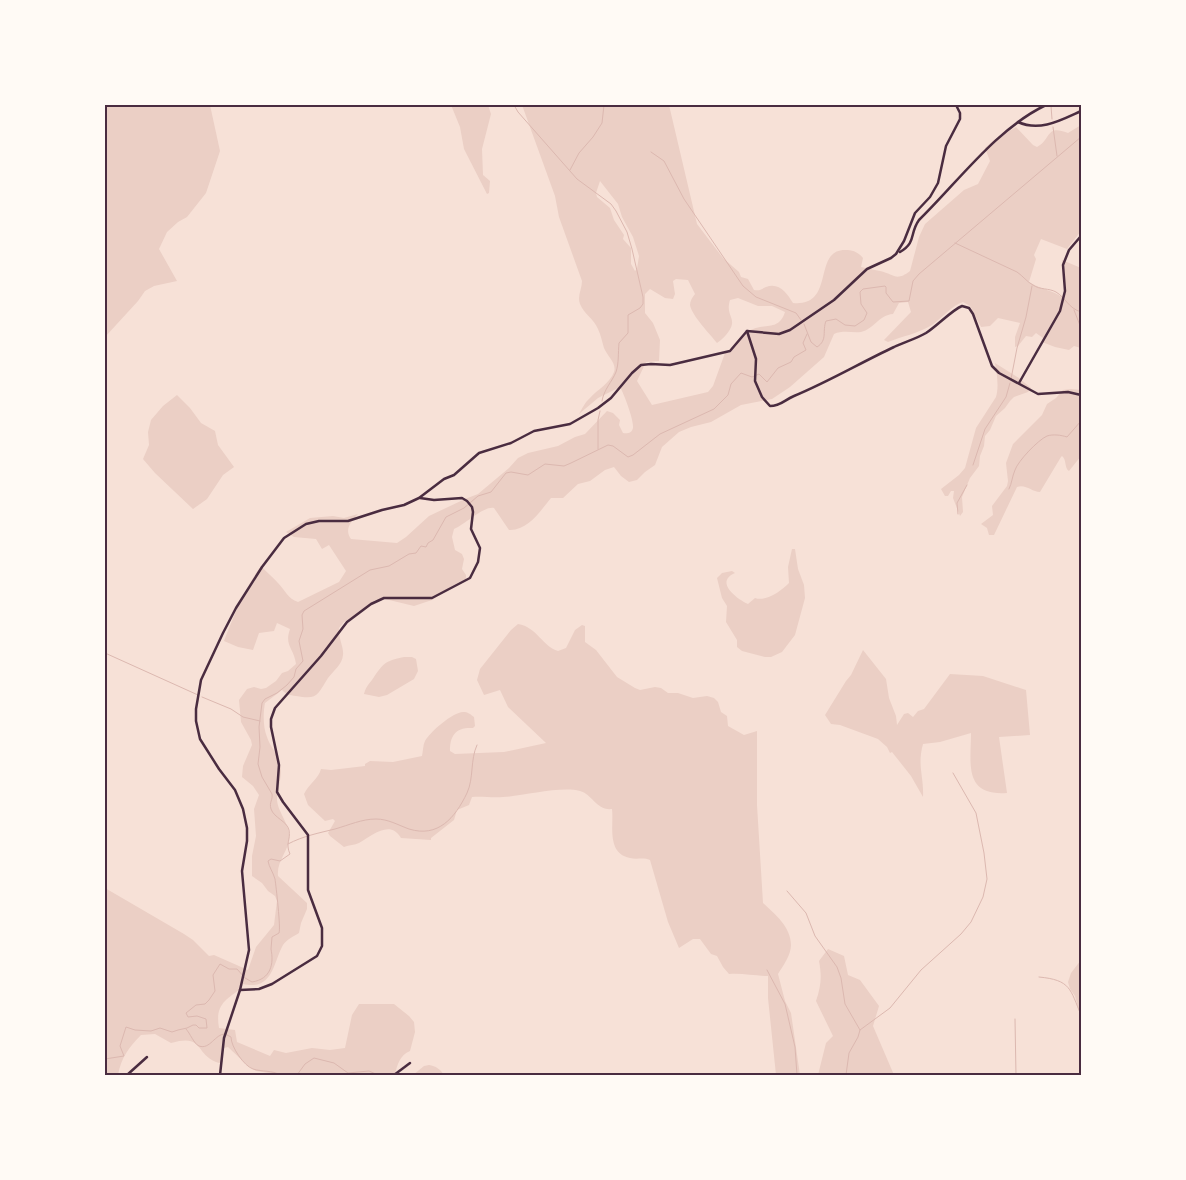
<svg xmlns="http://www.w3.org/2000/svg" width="1186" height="1180" font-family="'PT Sans',sans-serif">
  <rect width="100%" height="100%" fill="#f7e1d7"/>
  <g fill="#ebcfc5" fill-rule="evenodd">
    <polygon points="105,105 210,105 220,151 206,193 187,217 178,222 167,232 159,249 177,281 154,286 145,291 138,301 105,337"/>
    <polygon points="451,105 488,105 491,114 482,149 483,175 490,181 489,193 487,194 464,149 460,127"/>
    <path d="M 522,105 L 669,105 L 697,224 L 723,258 L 739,272 L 741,277 L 748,279 L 754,290 C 760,291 761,289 766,287 C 779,282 787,293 793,303 C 836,307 812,250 845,250 C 853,250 858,252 863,258 L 861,267 C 867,268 873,270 880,271 C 894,274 896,282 910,271 L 919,237 L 925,224 L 964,190 L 978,184 L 990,161 L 985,148 L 994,140 L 1016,127 L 1033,145 L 1037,147 C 1052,139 1045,124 1068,133 L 1081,125 L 1081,231 L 1067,249 L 1041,239 L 1034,255 L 1036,259 L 1029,282 C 1039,289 1053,290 1063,298 L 1066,293 L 1062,260 L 1081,268 L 1081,348 L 1074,346 L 1069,350 L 1055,347 L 1042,342 L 1043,338 L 1036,333 L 1032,337 L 1026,336 L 1018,346 L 1015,347 L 1015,337 L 1020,323 L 998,318 L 990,326 L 981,327 L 970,306 L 963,302 C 951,306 942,318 932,325 C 917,334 903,336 888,342 L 884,340 L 911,312 L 908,302 L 899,303 L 893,314 C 879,315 874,329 861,332 C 852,333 843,330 834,334 L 824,357 L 790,387 L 772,399 L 741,405 L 711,422 L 691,427 L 679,432 L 662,447 L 655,465 L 645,472 L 637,480 L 629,482 L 621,476 L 614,467 L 605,470 L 590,481 L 578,484 L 563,498 L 551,498 C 541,510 528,531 509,530 L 494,508 C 483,506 466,524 454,529 L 452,537 L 455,550 L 462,554 L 464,559 L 462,569 L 466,575 L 466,579 L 452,586 L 432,600 L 414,606 L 385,599 L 375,600 L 364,610 L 344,622 L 339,628 C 338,638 344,647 343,655 C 342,665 334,670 328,678 C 317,695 318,700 296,696 C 289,695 287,695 282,690 L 265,703 C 263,713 263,727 267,737 C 270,747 279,755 280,765 C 283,777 277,788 277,800 C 278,811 285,818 288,829 C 294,848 276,858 278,876 L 307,903 L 307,909 L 301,923 L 299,933 C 294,936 286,940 283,945 C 273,963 273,991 243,984 L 242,988 C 225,1000 215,1005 219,1028 L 235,1030 L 237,1042 L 270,1056 L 274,1050 L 286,1053 L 312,1048 L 330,1050 L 345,1048 L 352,1015 L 359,1004 L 394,1004 L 409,1016 L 414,1022 L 415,1032 L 410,1051 C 400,1055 397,1065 395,1075 L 281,1075 L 256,1071 L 248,1066 L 228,1047 L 224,1048 L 222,1053 L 223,1062 L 219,1063 C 194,1055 205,1033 171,1043 L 155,1034 L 141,1035 C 129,1047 121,1058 118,1075 L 105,1075 L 105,888 L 184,934 L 193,940 L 209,956 L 214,955 L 248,970 L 256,947 L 274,925 L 277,901 L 275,896 L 268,891 L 262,883 L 252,876 L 252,856 L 256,836 L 254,809 L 259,795 L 253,786 L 242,777 L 243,766 L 252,745 L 251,740 L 241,722 L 239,700 L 247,689 L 254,687 L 261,689 L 266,688 L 276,681 L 282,673 L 288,671 L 296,664 C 294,648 284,646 290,629 L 277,623 L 274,631 L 259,633 L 253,650 L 238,647 L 224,641 C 234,615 244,589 261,566 C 266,572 273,577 278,583 C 285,590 288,599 298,602 L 339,582 L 346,571 L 329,545 L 322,549 L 316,539 L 294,537 L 286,532 L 310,518 L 333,516 L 344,518 L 358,514 C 351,522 344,529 351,539 L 397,543 L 406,537 L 429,516 L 465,499 L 478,494 L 509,468 L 518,458 L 528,453 L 558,446 L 575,437 L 585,434 L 607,411 L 613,413 L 620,420 L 619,425 L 623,433 C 627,434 632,433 633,428 C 634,420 624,394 620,387 L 598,398 L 579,414 C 582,409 585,402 590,398 C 597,390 610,383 614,372 C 617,363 607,356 604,348 C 602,342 601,335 598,329 C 594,319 584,314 580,304 C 577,296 582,289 582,281 L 559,217 L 555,196 ZM 600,181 L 618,204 L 622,217 L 633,237 L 639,256 L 637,269 L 635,271 L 631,264 L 631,248 L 623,239 L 624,235 L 614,220 L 610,208 L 597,197 L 596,193 ZM 676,279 L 688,280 L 695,294 C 692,298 690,301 690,305 C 692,316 710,334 717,343 C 722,340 731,331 732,324 C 733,316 726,313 730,300 L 738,298 L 758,306 L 772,306 L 785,312 C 780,327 772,325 760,327 C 746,329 735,341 729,353 L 725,353 L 713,386 L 708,392 L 652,405 L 637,381 L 646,362 L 659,361 L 660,340 L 653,323 L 645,313 L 645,294 L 650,289 L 665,298 L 673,299 L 675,294 L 673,281 Z"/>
    <path d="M 995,363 L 1019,378 L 1031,388 L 1028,392 L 1014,397 L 1010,401 L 1005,408 L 996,416 L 990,430 L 985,436 L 984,446 L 980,456 L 979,466 L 970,478 L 962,497 L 963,512 L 960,516 L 953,498 L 954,491 L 951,491 L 948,496 L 945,496 L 941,489 L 959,475 L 965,468 L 976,428 L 996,397 C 999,387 997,374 995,363 Z"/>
    <path d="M 1071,389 L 1081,390 L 1081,456 L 1069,471 C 1064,468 1067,460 1062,456 L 1061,457 L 1040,492 C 1032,492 1026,484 1017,487 L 994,535 L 989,535 L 987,528 L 981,524 L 993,515 L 992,506 L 1007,486 L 1008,481 L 1006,463 L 1013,444 L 1042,415 L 1047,404 L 1056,398 L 1063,390 Z"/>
    <polygon points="177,395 190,408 201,423 215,431 218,445 234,467 223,475 207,499 193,509 155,473 143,459 149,445 148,432 151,420 163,406"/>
    <path d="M 792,549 L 795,549 L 798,569 L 804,585 L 805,598 L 795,635 L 782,652 L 771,657 L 765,657 L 742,651 L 737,647 L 737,640 L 726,622 L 727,606 L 722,598 L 717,578 L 722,573 L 732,571 L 735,573 C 714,582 737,599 748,604 L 755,598 C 766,602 781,591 789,583 L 788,567 Z"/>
    <path d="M 518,624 C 537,627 543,647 558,651 L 566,648 L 575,630 L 582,625 L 585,626 L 585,642 L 596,650 L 617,677 L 635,688 L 640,690 L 655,687 L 661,688 L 668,693 L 678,693 L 693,698 L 707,696 L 714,698 L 718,702 L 721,712 L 727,716 L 728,726 L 744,735 L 757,731 L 757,805 L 763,903 C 775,914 791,927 791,945 C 791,955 783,966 778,974 L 785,1001 L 791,1013 L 800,1075 L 776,1075 L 768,998 L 768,976 C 755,976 743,973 729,974 L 723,967 L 717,956 L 711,954 L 700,939 L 693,939 L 679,948 L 668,922 L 650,860 C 643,857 637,860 630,858 C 606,853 614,825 612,809 C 597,811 592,794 580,791 C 560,786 524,796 503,797 C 492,798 482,796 472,797 L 469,805 L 457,810 L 454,820 L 431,838 L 431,840 L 401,838 C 390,819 372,836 359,843 C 355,845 349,845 344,847 L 330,836 L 328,833 L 335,821 L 333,819 L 325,821 L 308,805 L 304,794 C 308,785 319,778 321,769 L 331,770 L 365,766 L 365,764 L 370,761 L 393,762 L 422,756 C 423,751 423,745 425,741 C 430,732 453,712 463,712 C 468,712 470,714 474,717 L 475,726 L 473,728 C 456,727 450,735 450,751 L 455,754 L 504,752 L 546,743 L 508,707 L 500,690 L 484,695 L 477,680 L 480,669 L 511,630 Z"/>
    <path d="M 863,650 L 886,679 L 889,698 L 896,716 L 897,725 L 904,714 L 908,713 L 913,717 L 918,711 L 924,709 L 950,674 L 983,676 L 1026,690 L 1030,735 L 999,737 L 1007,793 C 963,796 971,763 971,733 L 940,742 L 923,744 C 917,766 924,776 923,797 L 911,776 L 892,752 L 890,753 L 887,747 L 878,739 L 840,725 L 831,724 L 825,715 L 846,681 L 851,675 Z"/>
    <path d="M 404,657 L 412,657 L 416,659 L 418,671 L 414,679 L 387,695 L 379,697 L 364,694 C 366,687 368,685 372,680 C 383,664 384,661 404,657 Z"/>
    <path d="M 828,949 L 844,956 L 848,975 L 860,980 L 879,1006 L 873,1026 L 894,1075 L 818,1075 L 826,1043 L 833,1036 L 816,1001 C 821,986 822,977 819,961 Z"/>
    <polygon points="1081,960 1081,1019 1075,996 1070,989 1068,982 1071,973"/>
    <path d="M 429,1065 C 436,1066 440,1069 444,1075 L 413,1075 L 424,1066 Z"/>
  </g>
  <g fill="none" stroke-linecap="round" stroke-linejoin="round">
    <g stroke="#dcb8b0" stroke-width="1">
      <path d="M 514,105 L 518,112 L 577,179 L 611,204 L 616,211 L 627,232 L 632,249 L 643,297 L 643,304 L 640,308 L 628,315 L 628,333 L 619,343 C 618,353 619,363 616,372 C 612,382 604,389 602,401"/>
      <polyline points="1051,106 1052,119"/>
      <polyline points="1053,127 1057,156"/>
      <polyline points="651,152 664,161 684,199 743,286 756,297 796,313 801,320"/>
      <polyline points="570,170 579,153 593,137 602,123 604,105"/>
      <path d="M 955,243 L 1017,272 C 1023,276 1027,282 1033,285 C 1040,290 1049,288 1056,292 C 1066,298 1068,308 1081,312"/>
      <polyline points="1074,310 1081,328"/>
      <path d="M 804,324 L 811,342 L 817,347 C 828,340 822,331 826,321 L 836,319 L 845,325 L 855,326 L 864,320 L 867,313 L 861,304 L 860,292 L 863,289 L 885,286 L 886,287 L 886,293 L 893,302 L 909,301 L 913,281 L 919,274 L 1081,137"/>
      <polyline points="1011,379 1017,348 1026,317 1032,286"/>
      <polyline points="598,449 598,420 600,411"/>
      <polyline points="973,465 985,429 1006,397 1010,383"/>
      <path d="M 1009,489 C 1012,483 1012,477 1015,470 C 1018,461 1038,440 1047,436 C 1053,434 1061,435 1067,437 L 1081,421"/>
      <polyline points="958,514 957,503 967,485"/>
      <polyline points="105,653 198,695"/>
      <polyline points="202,697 231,709 243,717 260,721"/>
      <path d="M 288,844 C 303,836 319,833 335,829 C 349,825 362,819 376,819 C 388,819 398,825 409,829 C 438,838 455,818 467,793 C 474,778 470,760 477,745"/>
      <polyline points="787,891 806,913 815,936 837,967 841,978 845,1004 860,1030 858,1037 849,1053 846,1075"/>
      <polyline points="767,970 785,1004 795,1047 797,1075"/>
      <path d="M 1039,977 C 1071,980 1070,989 1081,1015"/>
      <polyline points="1015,1019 1016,1075"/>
      <path d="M 186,1029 C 190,1033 194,1044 199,1046 C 210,1050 215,1034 225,1034 L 231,1037 C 231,1047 244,1066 253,1069 C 262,1072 272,1070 280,1075"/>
      <polyline points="860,1030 890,1008 921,970 961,934 971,922 983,897 987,879 984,853 976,813 953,773"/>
      <path d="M 105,1059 L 124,1056 L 120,1046 L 126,1027 L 135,1030 L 151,1031 L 160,1028 L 172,1032 L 178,1030 L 187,1028 L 193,1025 L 196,1025 L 199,1028 L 207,1028 L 206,1019 L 197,1016 L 188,1017 L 186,1013 L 196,1005 L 205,1004 L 209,1000 L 215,991 L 213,975 L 220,964 L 229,969 L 237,969 L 245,978 L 252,982 C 271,979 274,964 271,949 C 271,945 272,941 272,937 L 279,933 C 281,929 276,886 275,879 C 273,872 269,867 268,861 L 271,859 L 280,861 L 290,854 C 285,843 291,840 289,830 C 287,821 274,818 271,809 C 269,802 273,800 272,794 L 262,777 L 258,764 L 260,747 L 259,727 L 262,703 L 265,699 L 277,693 L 287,685 L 294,677 L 296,669 L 303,661 L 299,641 L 303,629 L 302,615 L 304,611 L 370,570 L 389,566 L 409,554 L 416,553 L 421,546 L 426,547 L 428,543 L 433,540 L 446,517 L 464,508 L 478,496 L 491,492 L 506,473 L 511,472 L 528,475 L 545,464 L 564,466 L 571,463 L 608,445 L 613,446 L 628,457 L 633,455 L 660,434 L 714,409 L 728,395 L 731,384 L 741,373 L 752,377 L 759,374 L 767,382 L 778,368 L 791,362 L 794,357 L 806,350 L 803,343 L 807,334"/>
      <polyline points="297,1075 305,1064 314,1058 334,1063 348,1073 369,1071 378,1075"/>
    </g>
    <g stroke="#4a2c40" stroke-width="2.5">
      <path d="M 1018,122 C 1040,132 1061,120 1081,111"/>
      <path d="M 900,252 C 917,242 909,234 919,220 C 958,182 996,129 1046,105"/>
      <path d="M 747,331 L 756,359 L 755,381 L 762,397 L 770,406 C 781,406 784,400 794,396 C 828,382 860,363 894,347 C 904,342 916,339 926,333 C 937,326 952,310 962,306 L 969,308 L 973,314 L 992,366 L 999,373 L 1038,394 L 1068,392 L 1081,395"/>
      <polyline points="1019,383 1060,311 1065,291 1063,265 1069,250 1081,236"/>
      <polyline points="240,990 259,989 272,984 317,956 322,946 322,928 308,890 308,835 283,802 277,792 279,765 271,727 271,719 275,708 321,656 347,622 371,604 384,598 432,598 470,578 478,562 480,548 471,529 473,512 472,507 467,501 462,498 434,500 420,498"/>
      <polyline points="127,1075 147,1057"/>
      <polyline points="220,1075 224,1038 240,990 249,950 242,871 247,841 247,828 243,809 235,790 219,769 200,739 196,721 196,709 201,680 223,633 236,608 262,567 284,538 306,524 319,521 348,521 382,510 404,505 419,498 444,479 454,475 479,453 511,443 534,431 570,424 598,408 611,398 632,373 641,365 651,364 670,365 730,351 747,331 779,334 790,330 834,300 867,269 891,258 896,254 904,241 915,213 930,197 938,183 946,146 960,119 960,113 956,105"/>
      <polyline points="394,1075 410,1063"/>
    </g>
  </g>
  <rect width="1186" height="1180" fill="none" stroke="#fffaf5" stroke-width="212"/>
  <rect x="106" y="106" width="974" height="968" fill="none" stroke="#4a2c40" stroke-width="2"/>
</svg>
